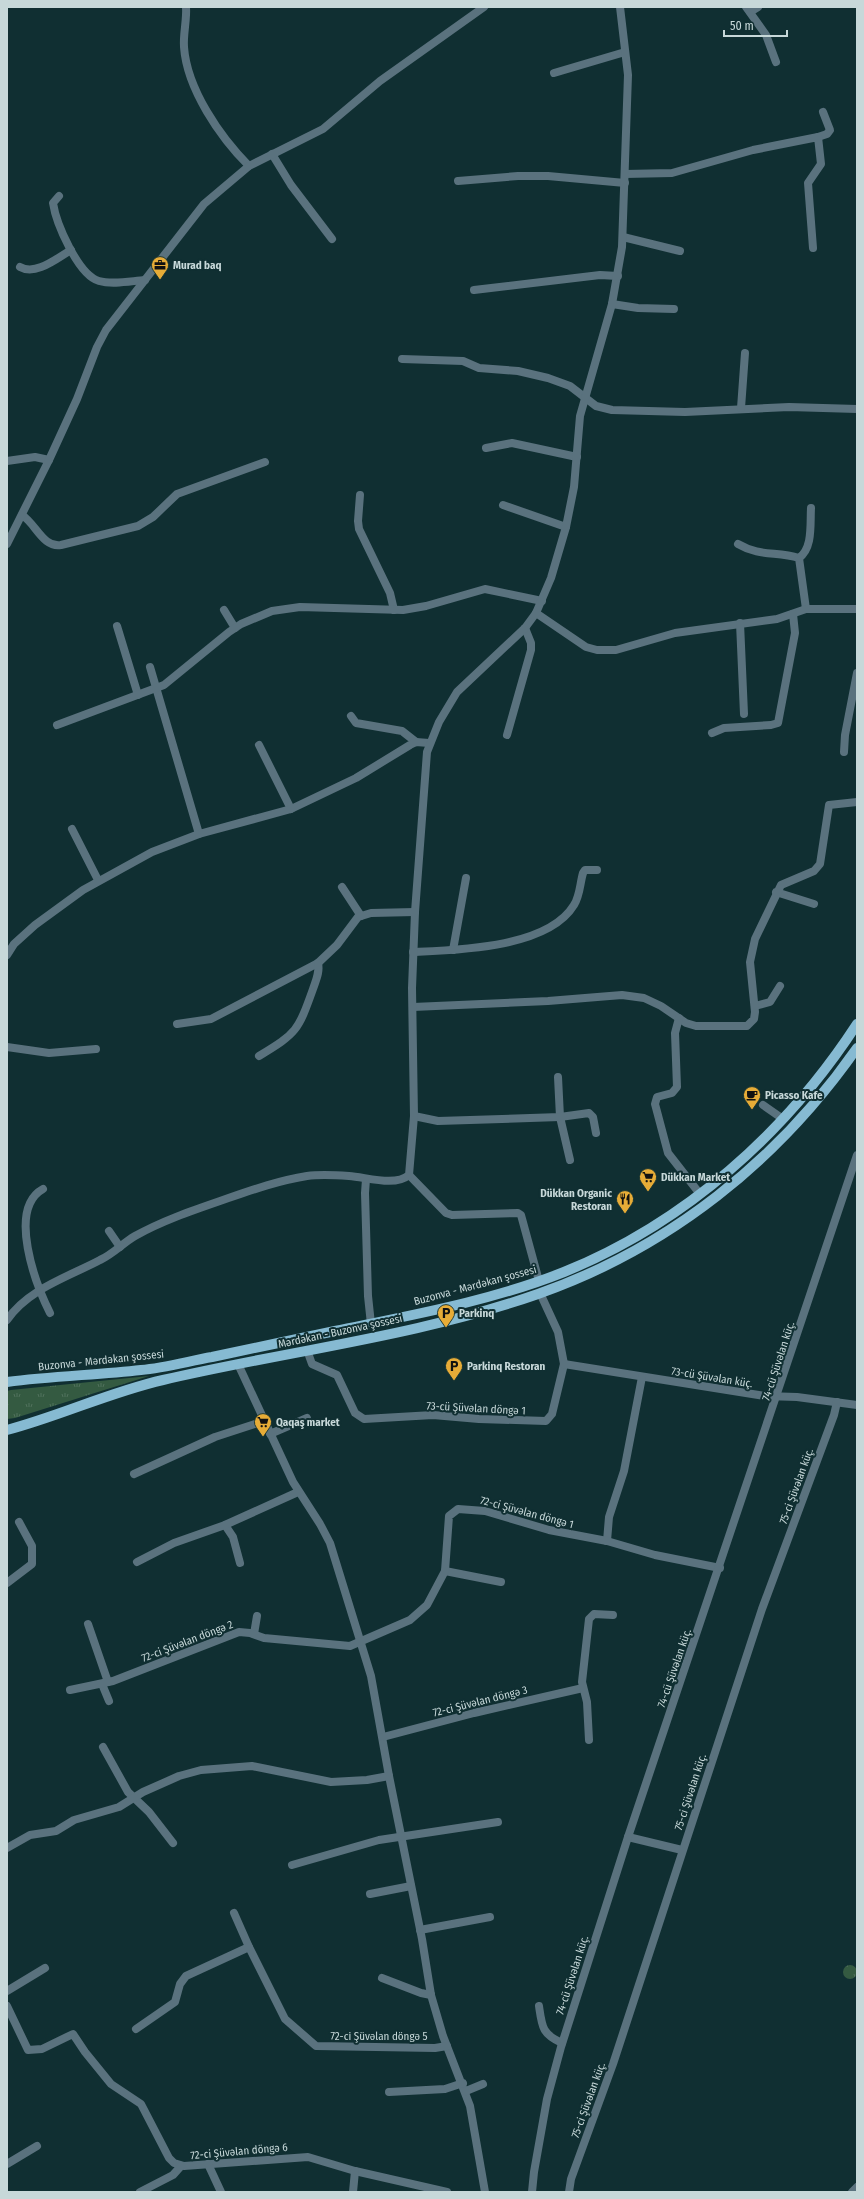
<svg xmlns="http://www.w3.org/2000/svg" width="864" height="2199" font-family="'Fira Sans Condensed',sans-serif">
  <defs>
    <pattern id="grass-tufts" width="24" height="20" patternUnits="userSpaceOnUse"><rect width="24" height="20" fill="#345a41"/><path d="M3 7l-1-3M5 7V3M7 7l1-3M15 17l-1-3M17 17v-4M19 17l1-3" fill="none" stroke="#50715c"/></pattern>
  </defs>
  <rect width="100%" height="100%" fill="#102f32"/>
  <g fill="url(#grass-tufts)">
    <polygon points="149,1376 15,1418 7,1419 7,1391 11,1390"/>
    <circle cx="850" cy="1972" r="7"/>
  </g>
  <g fill="none" stroke-linecap="round" stroke-linejoin="round">
    <g stroke="#5a727e" stroke-width="8">
      <path d="M 186,7 C 187,20 183,34 184,47 C 187,89 220,137 249,166"/>
      <polyline points="746,7 766,35 776,62"/>
      <polyline points="750,12 758,7"/>
      <polyline points="554,73 625,52"/>
      <polyline points="818,137 827,134 830,130 823,112"/>
      <polyline points="272,154 291,185 332,239"/>
      <polyline points="625,174 672,173 753,150 818,137 821,164 808,183 813,248"/>
      <polyline points="458,181 518,176 548,176 625,183"/>
      <path d="M 59,196 L 53,203 C 56,223 78,275 99,281 C 113,285 131,281 145,280"/>
      <polyline points="623,237 680,251"/>
      <path d="M 20,267 C 36,276 57,258 71,250"/>
      <polyline points="474,290 600,275 618,276"/>
      <polyline points="612,304 638,308 674,309"/>
      <polyline points="402,359 463,361 479,368 518,371 548,378 570,386 596,406 612,410 685,412 789,407 857,409"/>
      <polyline points="741,408 745,353"/>
      <polyline points="486,448 512,443 577,457"/>
      <polyline points="7,461 35,457 49,460"/>
      <polyline points="360,495 358,521 359,529 390,593 394,610"/>
      <polyline points="503,505 566,527"/>
      <path d="M 22,515 C 36,524 43,548 61,545 L 138,526 L 153,517 L 177,494 L 265,462"/>
      <polyline points="7,544 49,460 77,399 97,347 106,330 204,204 249,166 323,129 380,81 484,7"/>
      <path d="M 738,544 C 760,557 776,551 799,558 L 806,609"/>
      <path d="M 799,558 C 813,548 810,525 811,508"/>
      <polyline points="224,610 235,628"/>
      <polyline points="536,613 586,647 597,650 616,650 675,633 777,619 806,609 857,609"/>
      <polyline points="740,623 744,714"/>
      <polyline points="117,626 138,695"/>
      <polyline points="150,667 199,834"/>
      <polyline points="351,716 356,723 402,731 416,742"/>
      <polyline points="57,725 164,685 229,632 241,624 272,611 300,607 403,610 426,606 485,589 542,601"/>
      <polyline points="712,733 724,728 771,725 778,723 795,633 793,614"/>
      <polyline points="507,735 531,650 531,643 525,628"/>
      <polyline points="259,745 291,809"/>
      <polyline points="844,752 845,735 857,673"/>
      <polyline points="72,829 98,880"/>
      <polyline points="342,887 361,916"/>
      <polyline points="776,892 814,904"/>
      <polyline points="453,950 466,878"/>
      <path d="M 413,952 C 458,950 548,948 574,905 C 580,896 580,883 583,873 L 585,870 L 597,870"/>
      <polyline points="7,955 14,944 35,925 83,890 152,852 199,834 291,809 356,778 410,745 416,742 429,743"/>
      <polyline points="755,1006 770,1002 780,986"/>
      <polyline points="413,1007 548,1001 622,995 644,998 661,1006 686,1023 696,1026 747,1026 754,1019 755,1012 750,962 755,939 781,885 814,871 820,864 829,805 857,802"/>
      <polyline points="679,1018 675,1033 677,1087 672,1093 657,1097 655,1104 668,1153 700,1194"/>
      <polyline points="177,1024 211,1019 318,963 337,945 358,917 371,913 415,912"/>
      <polyline points="7,1047 49,1053 96,1049"/>
      <path d="M 259,1056 C 297,1033 298,1031 313,989 C 316,980 320,972 318,963"/>
      <polyline points="558,1077 560,1117 570,1160"/>
      <polyline points="763,1105 783,1119"/>
      <polyline points="414,1116 438,1121 560,1117 589,1113 593,1117 596,1133"/>
      <polyline points="409,1175 446,1213 452,1215 518,1213 521,1215 539,1281"/>
      <polyline points="366,1179 365,1193 368,1296 371,1324"/>
      <path d="M 43,1189 C 7,1209 36,1285 50,1313"/>
      <polyline points="109,1231 120,1247"/>
      <path d="M 7,1320 C 28,1289 68,1277 100,1260 C 113,1254 123,1243 135,1236 C 162,1221 191,1211 220,1201 C 249,1191 276,1181 307,1176 C 321,1174 335,1175 349,1176 C 366,1177 395,1187 409,1175 L 414,1116 L 412,988 L 415,912 L 427,752 L 439,722 L 457,692 L 525,628 L 536,613 L 551,578 L 566,527 L 574,487 L 580,416 L 612,304 L 622,247 L 628,75 L 620,7"/>
      <polyline points="307,1350 312,1364 337,1375 355,1413 364,1419 433,1415 479,1419 546,1421 552,1414 564,1364 558,1332 540,1293"/>
      <polyline points="238,1364 293,1482 320,1524 330,1543 371,1676 389,1776 422,1939 431,1995 443,2036 470,2106 485,2192"/>
      <polyline points="564,1364 765,1396 797,1397 857,1405"/>
      <polyline points="270,1434 307,1418"/>
      <polyline points="134,1474 215,1437 264,1421"/>
      <polyline points="225,1525 233,1537 240,1563"/>
      <polyline points="607,1541 609,1517 624,1471 642,1377"/>
      <polyline points="137,1562 174,1543 225,1525 298,1492"/>
      <polyline points="445,1571 501,1582"/>
      <polyline points="7,1583 32,1564 32,1546 19,1522"/>
      <polyline points="88,1624 108,1682"/>
      <polyline points="254,1634 257,1616"/>
      <polyline points="102,1684 109,1701"/>
      <polyline points="70,1690 113,1681 239,1632 250,1633 264,1638 350,1646 410,1620 427,1605 445,1571 449,1516 458,1509 485,1511 549,1530 607,1541 655,1555 720,1568"/>
      <polyline points="383,1737 474,1713 583,1688"/>
      <polyline points="589,1740 587,1702 582,1682 589,1619 594,1614 613,1615"/>
      <polyline points="103,1747 128,1792 149,1812 173,1843"/>
      <polyline points="628,1837 682,1850"/>
      <polyline points="7,1848 30,1835 56,1831 74,1820 119,1807 143,1792 179,1776 201,1770 252,1766 331,1782 367,1780 389,1776"/>
      <polyline points="292,1865 379,1840 498,1822"/>
      <polyline points="370,1894 411,1886"/>
      <polyline points="234,1913 249,1947"/>
      <polyline points="420,1930 490,1917"/>
      <polyline points="382,1978 421,1993 431,1995"/>
      <polyline points="7,1991 45,1968"/>
      <polyline points="7,2006 28,2050 42,2049 73,2034 85,2052 111,2084 141,2104 169,2158 174,2163 184,2166 308,2157 355,2171 447,2192"/>
      <path d="M 539,2006 C 542,2027 542,2034 562,2043"/>
      <polyline points="136,2029 175,2002 180,1984 186,1976 249,1947 285,2019 316,2046 435,2048 447,2046"/>
      <polyline points="466,2091 483,2084"/>
      <polyline points="389,2092 445,2089 463,2083"/>
      <polyline points="7,2164 37,2146"/>
      <polyline points="208,2164 221,2192"/>
      <polyline points="140,2192 173,2175 181,2166"/>
      <polyline points="353,2192 355,2171"/>
      <polyline points="532,2192 534,2172 547,2099 561,2047 628,1837 857,1155"/>
      <polyline points="569,2192 571,2179 613,2064 762,1609 834,1415 837,1402"/>
      <polyline points="852,2192 857,2187"/>
    </g>
    <g stroke="#86bad2" stroke-width="10">
      <path d="M 7,1382 C 52,1376 97,1375 141,1370 C 165,1368 189,1361 212,1357 C 253,1348 294,1340 335,1331 C 412,1315 491,1301 564,1272 C 685,1223 786,1133 857,1024"/>
      <path d="M 7,1430 C 60,1416 110,1392 163,1380 C 287,1351 418,1336 538,1294 C 669,1248 778,1161 857,1048"/>
    </g>
  </g>
  <defs>
    <g id="office-pin" transform="scale(0.9)"><path d="M0 17L-7.5 6A9.5 9.5 0 1 1 7.5 6Z" fill="#e7ac37" stroke="#102f32"/><path d="M-6-3h4V-5.5h4V-3h4V5H-6ZM-1-4.5V-3h2v-1.5ZM-6 0V1H6V0Z" fill="#111"/></g>
    <g id="cafe-pin" transform="scale(0.9)"><path d="M0 17L-7.5 6A9.5 9.5 0 1 1 7.5 6Z" fill="#e7ac37" stroke="#102f32"/><path d="M-5.5-4.5H6V0H3Q3 3.5 0 3.5H-2.5Q-5.5 3.5-5.5 0ZM3-3.2v2h1.7v-2ZM-6 4.5H4V6H-6Z" fill="#111"/></g>
    <g id="supermarket-pin" transform="scale(0.9)"><path d="M0 17L-7.5 6A9.5 9.5 0 1 1 7.5 6Z" fill="#e7ac37" stroke="#102f32"/><path d="M-6-5.5h2.5l.6 2H6L4.5 2H-2.5L-4.4-4H-6ZM-1.5 3.2a1.3 1.3 0 1 0 .1 0ZM3 3.2a1.3 1.3 0 1 0 .1 0Z" fill="#111"/></g>
    <g id="restaurant-pin" transform="scale(0.9)"><path d="M0 17L-7.5 6A9.5 9.5 0 1 1 7.5 6Z" fill="#e7ac37" stroke="#102f32"/><path d="M-5-6h1v4h1v-4h1v4h1v-4h1v5L-1.5 .5V6h-2V.5L-5-1ZM5-6V6H3V1.5H1.5Q1.5-4 5-6Z" fill="#111"/></g>
    <g id="parking-pin" transform="scale(0.9)"><path d="M0 17L-7.5 6A9.5 9.5 0 1 1 7.5 6Z" fill="#e7ac37" stroke="#102f32"/><path d="M-3.5-5.5H1a3.5 3.5 0 0 1 0 7H-1V5.5H-3.5ZM-1-3.4V-.6H.8a1.4 1.4 0 0 0 0-2.8Z" fill="#111"/></g>
  </defs>
  <g fill-rule="evenodd">
    <use href="#office-pin" x="160" y="265"/>
    <use href="#cafe-pin" x="752" y="1095"/>
    <use href="#supermarket-pin" x="648" y="1177"/>
    <use href="#restaurant-pin" x="625" y="1199"/>
    <use href="#parking-pin" x="446" y="1313"/>
    <use href="#parking-pin" x="454" y="1366"/>
    <use href="#supermarket-pin" x="263" y="1422"/>
  </g>
  <g text-anchor="middle" stroke-width="4" stroke-linejoin="round" paint-order="stroke">
    <g font-size="11" font-weight="bold" fill="#c7d8d9" stroke="#102f32" text-anchor="start">
      <text x="173" y="269">Murad baq</text>
      <text x="765" y="1099">Picasso Kafe</text>
      <text x="661" y="1181">Dükkan Market</text>
      <text x="612" y="1197" text-anchor="end">Dükkan Organic<tspan x="612" dy="13">Restoran</tspan></text>
      <text x="459" y="1317">Parkinq</text>
      <text x="467" y="1370">Parkinq Restoran</text>
      <text x="276" y="1426">Qaqaş market</text>
    </g>
    <g font-size="11" fill="#c7d8d9" stroke="#102f32">
      <text transform="translate(475 1285) rotate(-15)" y="4">Buzonva - Mərdəkan şossesi</text>
      <text transform="translate(340 1331) rotate(-12)" y="4">Mərdəkan - Buzonva şossesi</text>
      <text transform="translate(101 1360) rotate(-6)" y="4">Buzonva - Mərdəkan şossesi</text>
      <text transform="translate(778 1361) rotate(-72)" y="4">74-cü Şüvəlan küç.</text>
      <text transform="translate(712 1377) rotate(9)" y="4">73-cü Şüvəlan küç.</text>
      <text transform="translate(476 1408) rotate(3)" y="4">73-cü Şüvəlan döngə 1</text>
      <text transform="translate(796 1486) rotate(-70)" y="4">75-ci Şüvəlan küç.</text>
      <text transform="translate(527 1512) rotate(15)" y="4">72-ci Şüvəlan döngə 1</text>
      <text transform="translate(187 1641) rotate(-21)" y="4">72-ci Şüvəlan döngə 2</text>
      <text transform="translate(674 1668) rotate(-71)" y="4">74-cü Şüvəlan küç.</text>
      <text transform="translate(480 1701) rotate(-14)" y="4">72-ci Şüvəlan döngə 3</text>
      <text transform="translate(690 1792) rotate(-72)" y="4">75-ci Şüvəlan küç.</text>
      <text transform="translate(572 1975) rotate(-72)" y="4">74-cü Şüvəlan küç.</text>
      <text x="379" y="2040">72-ci Şüvəlan döngə 5</text>
      <text transform="translate(588 2100) rotate(-70)" y="4">75-ci Şüvəlan küç.</text>
      <text transform="translate(239 2151) rotate(-5)" y="4">72-ci Şüvəlan döngə 6</text>
    </g>
  </g>
  <rect width="864" height="2199" fill="none" stroke="#c7d8d9" stroke-width="16"/>
  <path d="M724 30v6h63v-6" fill="none" stroke="#c7d8d9" stroke-width="2"/>
  <text x="730" y="30" font-size="12" fill="#c7d8d9" stroke="#102f32" stroke-width="3" paint-order="stroke">50 m</text>
</svg>
